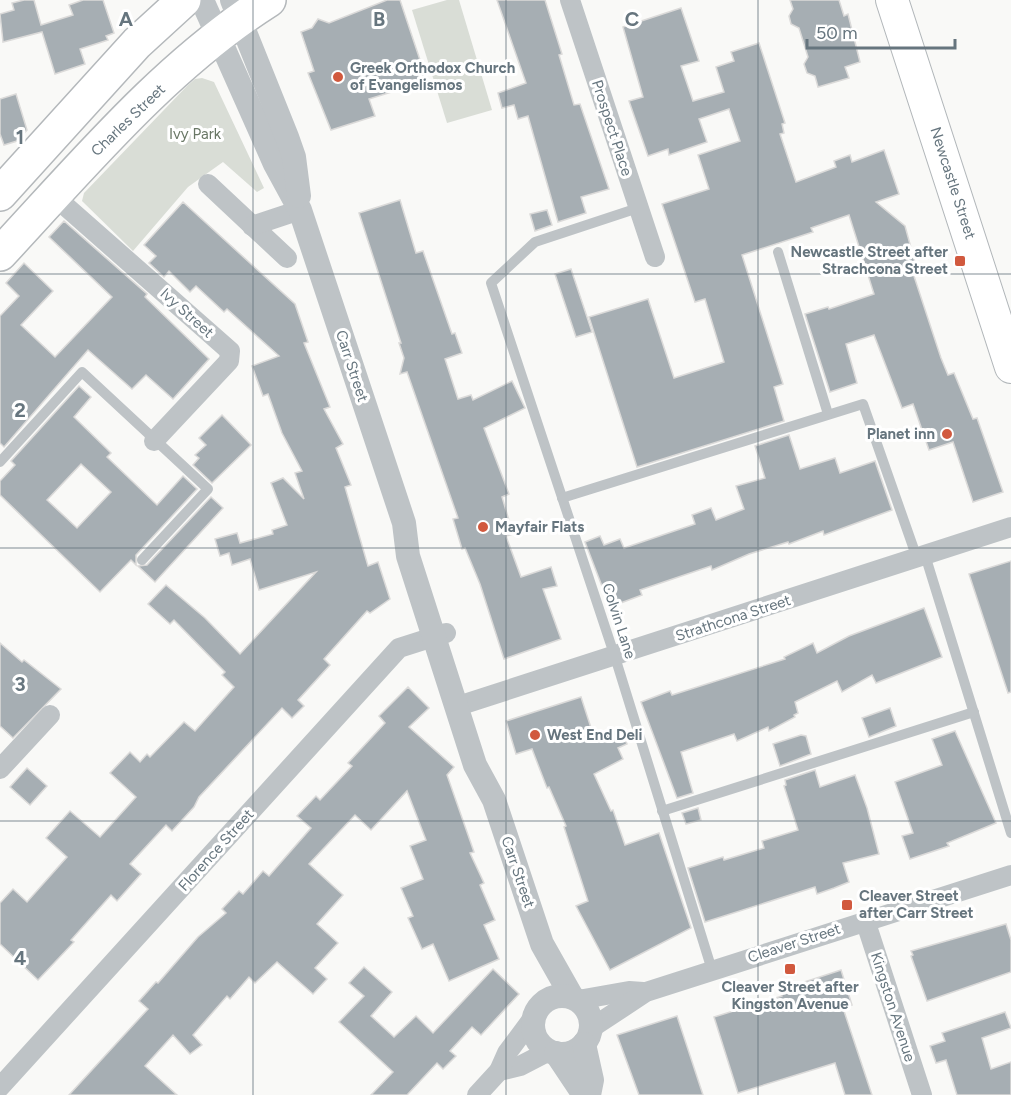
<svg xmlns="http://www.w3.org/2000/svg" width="1011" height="1095" font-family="Figtree,sans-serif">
  <rect width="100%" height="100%" fill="#f9f9f7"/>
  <g fill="#d9ddd6">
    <polygon points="447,0 459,0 492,110 447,123 412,10"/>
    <polygon points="202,78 214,82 264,188 257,192 223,162 188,187 133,251 82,201 84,193 187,86 195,79"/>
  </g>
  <g fill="#a6aeb3" stroke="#dbdad9" stroke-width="1.5" fill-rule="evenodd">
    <polygon points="24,0 34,0 41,25 73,15 69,5 83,0 103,0 114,33 106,36 108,40 80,49 85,64 55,74 42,32 3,42 0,14 14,10 12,3"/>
    <polygon points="387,0 400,0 427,81 369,99 375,116 331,130 308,73 314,71 301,32 312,28 318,19 329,23"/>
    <polygon points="497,0 545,0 562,54 559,55 574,105 580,104 609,189 581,197 586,213 558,222 528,116 518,119 514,105 502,108 498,93 526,83"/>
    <polygon points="790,0 839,0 844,16 848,14 860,62 845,67 849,78 818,87 815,76 807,73 804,64 808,57 799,28 791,24 789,16 793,9"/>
    <polygon points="681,8 699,61 681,66 693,101 724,92 716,67 734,61 731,52 759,43 785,123 782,124 784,133 780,134 796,182 836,167 834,161 850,155 852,162 884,150 899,194 876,202 905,226 916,266 911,267 941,358 948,375 954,373 973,419 977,418 1003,492 973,502 953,442 929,450 913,404 902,408 874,335 846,344 857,383 830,392 805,314 828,307 829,309 874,294 849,215 811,228 813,232 742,255 783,384 774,387 784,421 637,467 589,317 648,299 674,378 724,362 705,299 695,302 662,204 709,189 698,155 740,141 729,109 699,119 707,142 669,155 668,149 648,156 629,101 643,97 623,27"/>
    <polygon points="16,94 27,130 17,141 4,145 0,134 0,99"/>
    <polygon points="400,200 416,253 423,251 452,334 455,333 462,353 445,359 458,399 471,395 473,400 512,381 525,408 484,428 509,494 502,497 513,534 506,536 521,577 551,567 557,586 543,589 561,639 504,659 480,584 465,548 462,549 453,519 458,518 407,372 400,374 404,358 399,343 401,343 359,213"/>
    <polygon points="183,202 295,304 308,342 304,343 330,407 324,409 343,444 336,448 351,485 345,487 368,566 378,562 390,599 370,613 367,611 324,659 330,665 298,700 304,706 292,718 282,708 199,797 194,807 172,831 166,825 130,864 141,874 117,901 111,895 71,940 74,942 38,980 0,944 0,903 13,889 27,902 67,857 46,838 70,811 100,837 136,797 110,773 130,752 140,762 147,754 150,757 184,722 195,731 234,687 222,675 225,672 174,620 170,624 148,604 166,585 205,618 240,654 316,572 259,590 250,559 232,565 229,553 220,556 215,539 237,533 240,543 273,534 272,530 287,525 271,483 283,478 304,499 295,473 302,471 282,433 268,394 263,396 252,366 279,356 227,309 224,312 196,286 190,292 169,271 164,277 149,263 156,256 144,245"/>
    <polygon points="547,210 552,225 535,231 530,214"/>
    <polygon points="64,221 147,294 145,297 209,359 173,399 146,375 132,389 88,350 4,447 0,443 0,316 19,296 6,283 24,263 53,291 21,325 55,357 112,297 49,237"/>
    <polygon points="571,269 592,332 576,337 555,274"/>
    <path d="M 79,386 L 91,397 L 74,417 L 111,453 L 107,457 L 157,505 L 183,476 L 197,489 L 136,555 L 136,565 L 131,560 L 100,592 L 0,495 L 0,481 L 15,465 L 11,461 ZM 81,464 L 111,492 L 77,528 L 47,500 Z"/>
    <polygon points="222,415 251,445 212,483 193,465 199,458 195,455 206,445 199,438"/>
    <polygon points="789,435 800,469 835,458 840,473 875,461 892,510 824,535 823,531 789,544 788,542 749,554 712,570 711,566 640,590 642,595 610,607 585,542 600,536 604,545 620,539 624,548 695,524 692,515 711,508 716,520 744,509 736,486 765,478 755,446"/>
    <polygon points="211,497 223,508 155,582 138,566 147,565"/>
    <polygon points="1011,561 1011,692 1008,693 969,574"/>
    <polygon points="924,608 942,657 876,683 872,675 842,692 837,681 795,702 798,713 794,715 795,717 769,731 768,727 737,741 734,734 681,752 693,793 677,798 641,702 670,691 672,695 785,659 784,657 813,643 817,653 849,636"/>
    <polygon points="0,643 22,662 24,660 61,689 13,738 0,726"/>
    <polygon points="408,687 429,708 409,727 454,767 447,775 474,852 470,853 484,883 480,885 495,920 484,925 499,959 449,981 433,944 422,949 408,918 413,916 401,888 423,879 410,846 426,840 407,791 371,830 355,815 309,864 343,895 317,924 338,943 315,968 327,979 313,994 277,962 255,983 249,977 230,999 227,996 193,1035 202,1045 190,1054 173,1035 145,1066 177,1095 69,1095 148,1009 139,1001 156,982 158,983 198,937 226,913 222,909 239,891 243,894 263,871 269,876 311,828 297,816 316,796 320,800 352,766 348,763 385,723 379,716"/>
    <polygon points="581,697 593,734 598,732 600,737 619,728 627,744 618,748 623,759 594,774 611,811 613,810 625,845 659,833 691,928 610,970 576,906 588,901 564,827 566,826 549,787 547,788 532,749 516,754 506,721"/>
    <polygon points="890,708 896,726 869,737 862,718"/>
    <polygon points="955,731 996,823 947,843 949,846 910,859 902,836 913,833 895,782 942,765 932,739"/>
    <polygon points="801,735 806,736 811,754 780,766 773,744"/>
    <polygon points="27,768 47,786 30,805 10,787"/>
    <polygon points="815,770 820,787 855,775 867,808 879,854 843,863 849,882 834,888 817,894 815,887 705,922 688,868 723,857 724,860 764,848 762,841 798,830 784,786 786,785 785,780"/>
    <polygon points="698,808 701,820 686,824 682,813"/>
    <polygon points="1006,924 1011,940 1011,972 927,1001 911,956 913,955 911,951"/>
    <polygon points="364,967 392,992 371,1016 394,1037 416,1016 433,1033 493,969 519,994 481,1035 472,1027 450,1051 456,1056 443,1069 437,1063 407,1095 371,1095 393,1072 339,1022 364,996 349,983"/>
    <polygon points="841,970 852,1005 843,1008 872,1095 845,1095 835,1063 738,1093 714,1017 782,996 780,990"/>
    <polygon points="1005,1012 1011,1028 982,1038 991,1069 1011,1062 1011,1095 957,1095 946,1060 936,1063 930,1046 945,1041 942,1033"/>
    <polygon points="677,1016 703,1095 639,1095 617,1035"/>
  </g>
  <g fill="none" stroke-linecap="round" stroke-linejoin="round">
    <g stroke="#b2b7ba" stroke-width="34">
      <polyline id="primary" points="892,0 1011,367"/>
    </g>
    <g stroke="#b4b8bb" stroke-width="36">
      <g id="trunk">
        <polyline points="0,194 137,43 184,0"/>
        <path d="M 0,254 C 83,165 165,66 269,0"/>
      </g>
    </g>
    <g stroke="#bec3c6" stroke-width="10">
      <polyline points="638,208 535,242 491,283 615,657 712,970"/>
      <polyline points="778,252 828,414"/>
      <polyline points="0,462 82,372 208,489 142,560"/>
      <polyline points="562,498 863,404 917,558"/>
      <polyline points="925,555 1011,833"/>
      <polyline points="662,811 974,712"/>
    </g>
    <g stroke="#bec3c6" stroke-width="20">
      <polyline points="570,0 655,257"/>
      <polyline points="208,184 287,258"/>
      <polyline points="54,196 230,351 229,361 154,441"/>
      <polyline points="252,226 300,210"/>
      <polyline points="455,707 1011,527"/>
      <polyline points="0,769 50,715"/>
      <polyline points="865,920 922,1095"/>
      <polyline points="578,1000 629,991 643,992"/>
      <polyline points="593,1027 646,992 1011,875"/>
      <polyline points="499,1071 520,1066 549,1051"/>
      <polyline points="0,1087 399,648 446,633"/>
      <polyline points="477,1095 499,1071 507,1053 533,1018"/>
    </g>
    <g stroke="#bec3c6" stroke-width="24">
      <polyline points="202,0 275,164 300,210 404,523 408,556 475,765 494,800 542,944 572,997"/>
      <polyline points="232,0 287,137 294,157 299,196"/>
      <circle cx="562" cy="1025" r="29"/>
      <polyline points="584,1044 592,1080 589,1095"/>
      <polyline points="556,1053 584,1095"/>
    </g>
    <use href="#primary" stroke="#fff" stroke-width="32"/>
    <use href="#trunk" stroke="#fff" stroke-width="33"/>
  </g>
  <path fill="none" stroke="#66757e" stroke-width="1.5" stroke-opacity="0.55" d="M 253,0 L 253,1095M 506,0 L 506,1095M 758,0 L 758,1095M 0,274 L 1011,274M 0,548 L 1011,548M 0,821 L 1011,821"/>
  <g fill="#d1593e" stroke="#fff" stroke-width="2">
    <circle cx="338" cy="77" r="6"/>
    <rect x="954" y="255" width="12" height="12" rx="3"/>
    <circle cx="947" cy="434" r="6"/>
    <circle cx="483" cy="527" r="6"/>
    <circle cx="535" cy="735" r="6"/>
    <rect x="841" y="899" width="12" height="12" rx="3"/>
    <rect x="784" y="963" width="12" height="12" rx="3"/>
  </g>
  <g text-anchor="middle" stroke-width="6" stroke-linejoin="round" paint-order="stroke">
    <g font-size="15" font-weight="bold" fill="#66757e" stroke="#fff" text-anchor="start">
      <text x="350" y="73">Greek Orthodox Church<tspan x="350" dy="17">of Evangelismos</tspan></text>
      <text x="948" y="257" text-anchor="end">Newcastle Street after<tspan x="948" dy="17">Strachcona Street</tspan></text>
      <text x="935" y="439" text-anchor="end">Planet inn</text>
      <text x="495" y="532">Mayfair Flats</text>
      <text x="547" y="740">West End Deli</text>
      <text x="859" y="901">Cleaver Street<tspan x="859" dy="17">after Carr Street</tspan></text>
      <text x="790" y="992" text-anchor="middle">Cleaver Street after<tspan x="790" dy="17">Kingston Avenue</tspan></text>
    </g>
    <g font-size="15" fill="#66757e" stroke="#fff">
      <text transform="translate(128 120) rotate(-44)" y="5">Charles Street</text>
      <text transform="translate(612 128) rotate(72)" y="5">Prospect Place</text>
      <text transform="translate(953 183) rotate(72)" y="5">Newcastle Street</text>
      <text transform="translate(187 313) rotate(42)" y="5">Ivy Street</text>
      <text transform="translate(352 366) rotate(72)" y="5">Carr Street</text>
      <text transform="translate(733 618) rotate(-18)" y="5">Strathcona Street</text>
      <text transform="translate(619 621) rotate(72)" y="5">Colvin Lane</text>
      <text transform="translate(216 850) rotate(-48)" y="5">Florence Street</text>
      <text transform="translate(518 872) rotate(71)" y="5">Carr Street</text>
      <text transform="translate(794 943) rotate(-18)" y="5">Cleaver Street</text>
      <text transform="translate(893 1007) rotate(72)" y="5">Kingston Avenue</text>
    </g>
    <g font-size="15" fill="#697765" stroke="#fff">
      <text x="195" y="139">Ivy Park</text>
    </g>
  </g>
  <g font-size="20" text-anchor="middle" font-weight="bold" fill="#66757e" stroke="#fff" stroke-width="6" stroke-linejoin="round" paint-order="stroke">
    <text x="126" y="26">A</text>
    <text x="379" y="26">B</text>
    <text x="632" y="26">C</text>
    <text x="20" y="144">1</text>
    <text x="20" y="417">2</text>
    <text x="20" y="691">3</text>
    <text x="20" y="965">4</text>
  </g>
  <path d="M807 39v9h148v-9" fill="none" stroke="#66757e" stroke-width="3"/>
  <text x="816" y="39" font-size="18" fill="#66757e" stroke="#ffffff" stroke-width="4.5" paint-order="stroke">50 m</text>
</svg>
